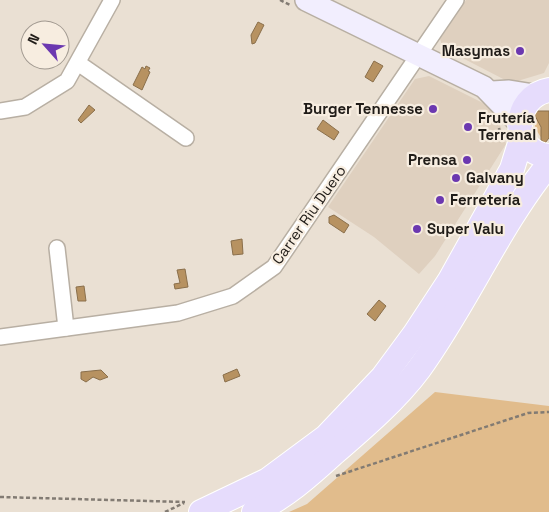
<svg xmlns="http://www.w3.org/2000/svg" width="549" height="512" font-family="'Space Grotesk',sans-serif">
  <rect width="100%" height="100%" fill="#eae0d3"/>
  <g fill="#dfd0bf">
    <polygon points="466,0 549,0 549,63 544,73 511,83 443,48 440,39"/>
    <polygon points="429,76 495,109 506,144 435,256 419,274 374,237 328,207 415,79"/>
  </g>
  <g fill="#e1bc8c">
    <polygon points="535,115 540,123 542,139 535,128"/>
    <polygon points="435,392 549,406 549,512 289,512 307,504"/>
  </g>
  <g fill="#b79261" stroke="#8a6f4b">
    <polygon points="258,22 264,25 255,43 252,44 251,35"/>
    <polygon points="374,61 383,66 373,82 365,77"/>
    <polygon points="146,66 150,68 148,71 150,72 142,90 133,85 142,67 145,69"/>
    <polygon points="89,105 95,110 81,123 78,120"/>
    <polygon points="535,111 549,111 549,138 545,143 541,140 541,127 534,114"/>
    <polygon points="323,120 339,132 334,140 317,129"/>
    <polygon points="334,215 349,225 344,233 329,223 329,217"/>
    <polygon points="242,239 243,254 233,255 231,241"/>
    <polygon points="185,269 188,287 175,289 174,284 180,283 177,270"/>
    <polygon points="84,286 86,301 78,301 76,287"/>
    <polygon points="379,300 386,306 375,321 367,314"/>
    <polygon points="237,369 240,376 225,382 223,375"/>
    <polygon points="101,370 108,377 100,380 93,377 86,382 81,379 81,372"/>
  </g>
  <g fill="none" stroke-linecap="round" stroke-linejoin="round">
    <g stroke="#b8afa3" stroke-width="18">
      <g id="street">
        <polyline points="78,63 186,138"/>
        <polyline points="0,111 25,107 67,81 112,0"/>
        <polyline points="57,248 66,328"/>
        <polyline points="0,337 178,313 233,296 274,267 456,0"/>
      </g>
    </g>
    <g stroke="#b8afa3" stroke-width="24">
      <g id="secondary">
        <polyline points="306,0 484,87 519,123"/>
        <polyline points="492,92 509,91 534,95"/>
      </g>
    </g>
    <g stroke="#fff" stroke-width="26">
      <g id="primary">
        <path d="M 549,90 C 512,96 509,153 549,156"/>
        <polyline points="201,512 268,480 326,437 383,377 414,335 450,280 512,169 522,137"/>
        <path d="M 254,512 C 284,498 309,476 333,454 C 362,429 396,400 419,369 C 467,303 498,227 549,164"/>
      </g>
    </g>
    <g stroke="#827b73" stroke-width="2.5" stroke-dasharray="4 2.5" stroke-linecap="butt">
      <polyline points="280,0 290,5"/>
      <polyline points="499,128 501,142"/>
      <polyline points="336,476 528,413 549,412"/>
      <polyline points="0,497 185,502"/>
      <polyline points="165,512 184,503"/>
    </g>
    <use href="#street" stroke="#fff" stroke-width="15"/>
    <use href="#secondary" stroke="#f2eefe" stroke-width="21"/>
    <use href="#primary" stroke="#e6dcfc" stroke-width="24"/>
  </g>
  <g fill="#6b38b0" stroke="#f7ede0" stroke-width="2">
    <circle cx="520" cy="51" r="5"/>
    <circle cx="433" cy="109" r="5"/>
    <circle cx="468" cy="127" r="5"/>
    <circle cx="467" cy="160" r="5"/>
    <circle cx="456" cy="178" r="5"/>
    <circle cx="440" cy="200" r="5"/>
    <circle cx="417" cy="229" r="5"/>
  </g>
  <g text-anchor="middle" stroke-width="4.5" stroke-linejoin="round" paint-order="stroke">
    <g font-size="15" font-weight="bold" fill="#201c18" stroke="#f7ede0" text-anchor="start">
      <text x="510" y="56" text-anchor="end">Masymas</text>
      <text x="423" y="114" text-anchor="end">Burger Tennesse</text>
      <text x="478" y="123">Frutería<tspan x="478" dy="17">Terrenal</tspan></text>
      <text x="457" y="165" text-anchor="end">Prensa</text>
      <text x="466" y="183">Galvany</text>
      <text x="450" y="205">Ferretería</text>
      <text x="427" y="234">Super Valu</text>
    </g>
    <g font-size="15" fill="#201c18" stroke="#f7ede0">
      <text transform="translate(309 215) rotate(-55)" y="5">Carrer Riu Duero</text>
    </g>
  </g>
  <g transform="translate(45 45) rotate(297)"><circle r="24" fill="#f7ede0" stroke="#a19990"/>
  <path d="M0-4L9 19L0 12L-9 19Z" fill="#6b38b0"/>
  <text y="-8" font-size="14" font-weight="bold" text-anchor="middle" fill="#201c18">N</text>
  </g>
</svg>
